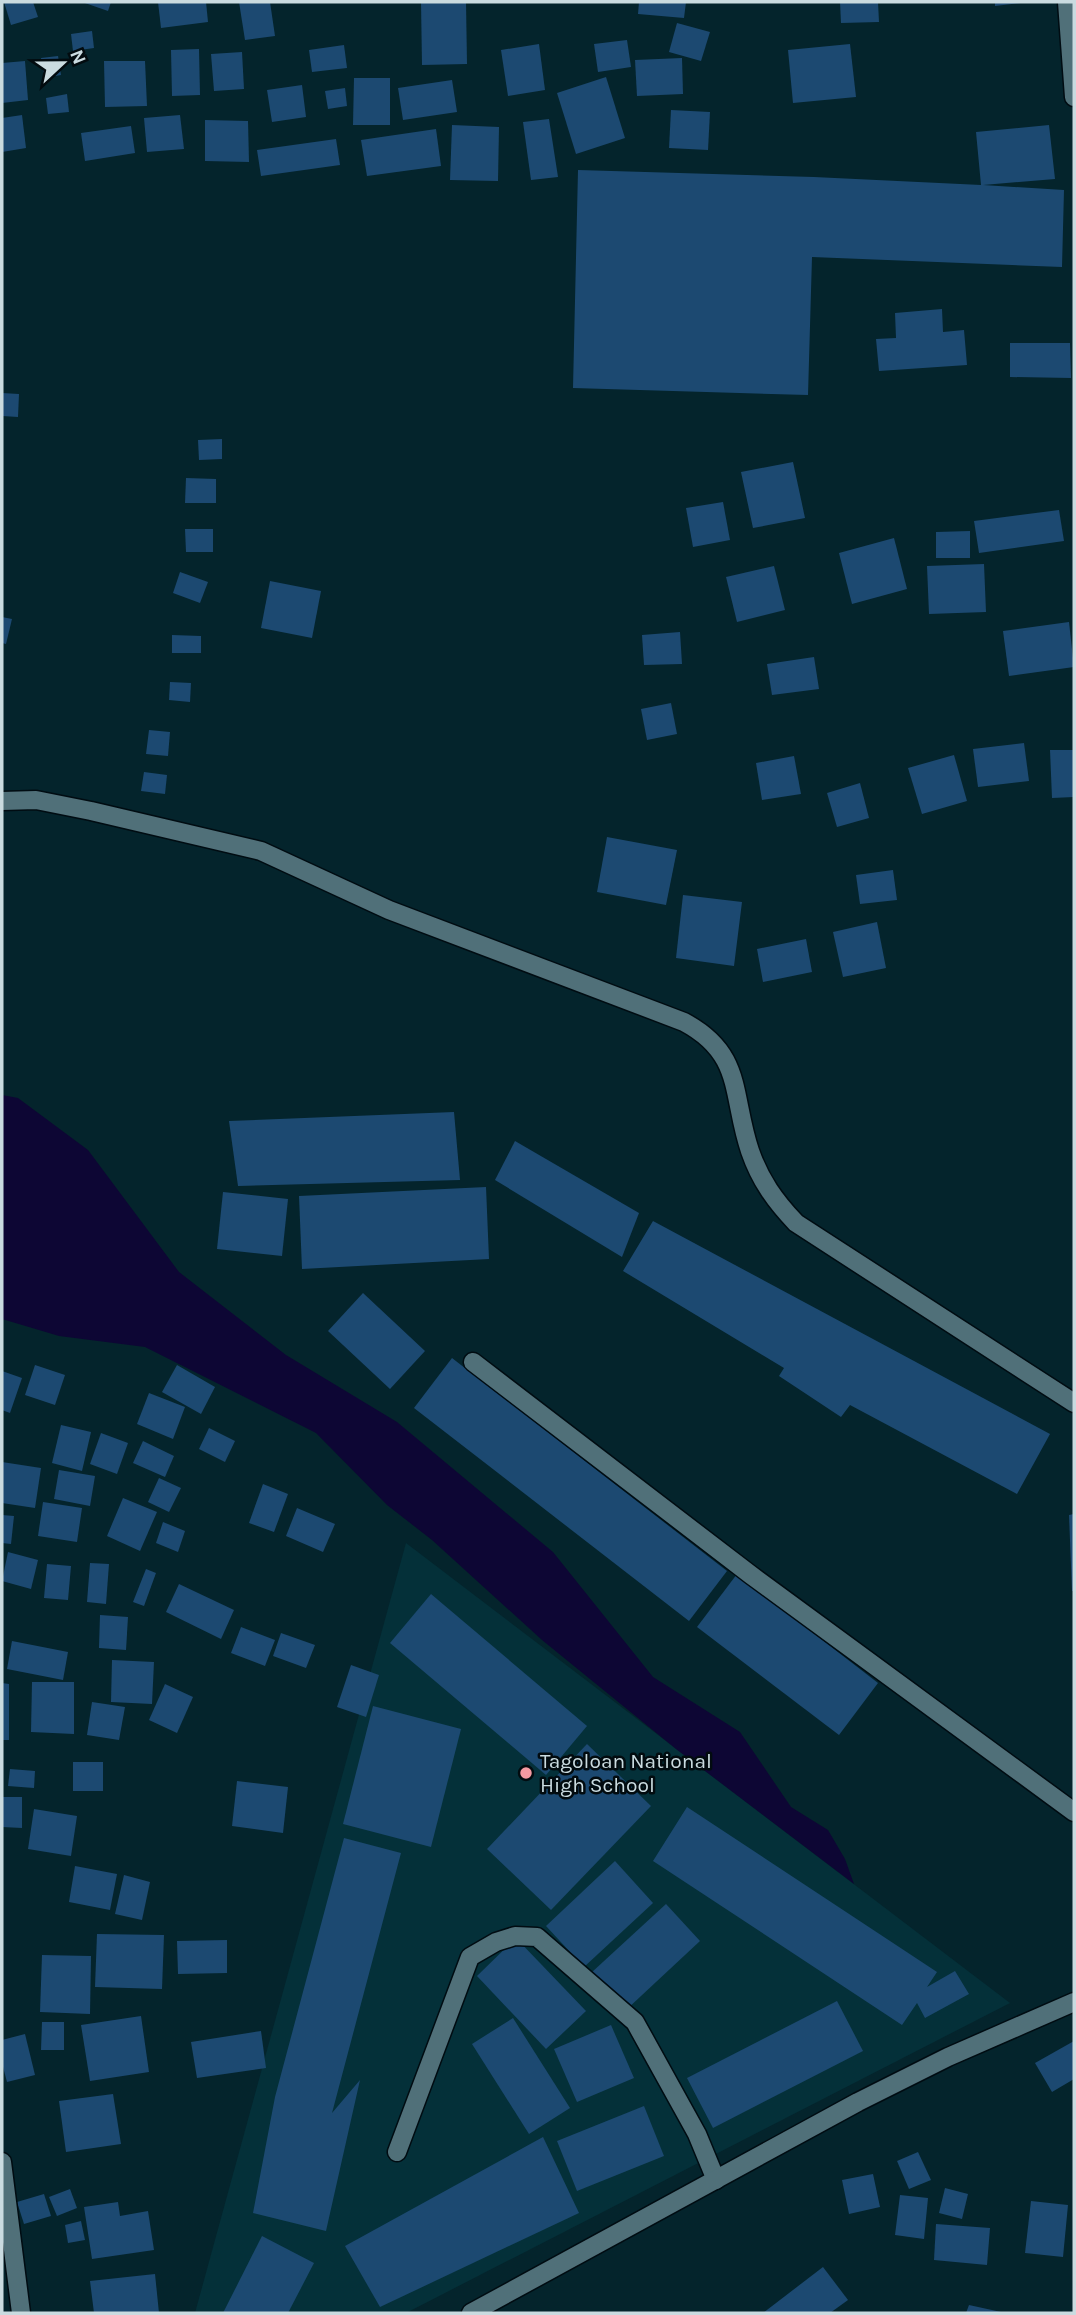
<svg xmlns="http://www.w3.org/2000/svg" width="1076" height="2315" font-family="Karla,sans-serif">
  <rect width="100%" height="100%" fill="#04242c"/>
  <polygon fill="#043039" points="406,1543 1010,2003 406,2313 195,2313"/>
  <polygon fill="#0d0634" points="2,1095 18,1098 88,1150 179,1272 286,1355 397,1422 553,1552 653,1677 740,1732 791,1807 828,1830 845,1859 854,1884 676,1749 542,1640 432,1540 387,1505 316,1433 145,1347 59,1336 2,1319"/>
  <g fill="#1c4971">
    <polygon points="4,2 33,2 38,17 11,25"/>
    <polygon points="82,2 111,2 108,11"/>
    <polygon points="158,2 206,2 208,22 161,28"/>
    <polygon points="239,2 270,2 275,36 245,40"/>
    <polygon points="421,2 466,2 467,64 422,65"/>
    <polygon points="639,2 686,2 684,18 638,14"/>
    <polygon points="840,2 878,2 879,22 841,23"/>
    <polygon points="995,2 1021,2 1021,3 995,6"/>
    <polygon points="677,23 710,32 701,61 669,52"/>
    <polygon points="92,31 94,48 73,51 71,34"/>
    <polygon points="627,40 631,67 598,72 594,44"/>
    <polygon points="539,44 545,90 508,96 501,50"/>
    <polygon points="850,44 856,97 793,103 788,50"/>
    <polygon points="344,45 347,68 312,72 309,50"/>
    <polygon points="199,49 200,95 172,96 171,50"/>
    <polygon points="242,52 244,89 214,91 211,54"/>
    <polygon points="58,56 61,75 44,78 41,58"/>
    <polygon points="682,58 683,94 637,96 635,60"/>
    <polygon points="25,61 28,100 2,103 2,63"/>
    <polygon points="104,61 145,61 147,106 105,107"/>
    <polygon points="606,77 625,138 576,154 557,93"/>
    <polygon points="354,78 390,78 390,125 353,125"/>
    <polygon points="452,80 457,112 403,120 398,88"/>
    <polygon points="302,85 306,117 272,122 267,90"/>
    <polygon points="345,88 347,106 328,109 325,91"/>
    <polygon points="67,94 69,112 48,114 46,98"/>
    <polygon points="671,110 710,112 708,150 669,148"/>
    <polygon points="22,115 26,148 2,152 2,118"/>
    <polygon points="180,115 184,149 147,152 144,118"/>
    <polygon points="549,119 558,177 531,180 523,122"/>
    <polygon points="205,120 248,121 249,162 205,161"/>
    <polygon points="452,125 499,127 498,181 450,180"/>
    <polygon points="1049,125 1055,179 983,185 1064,190 1062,267 812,257 808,395 573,388 578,170 814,177 981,185 976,132"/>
    <polygon points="131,126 135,153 85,161 81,133"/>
    <polygon points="436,129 441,166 367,176 361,140"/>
    <polygon points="336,139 340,165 261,176 257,150"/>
    <polygon points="942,309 943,332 964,330 967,365 879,371 876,339 896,338 895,313"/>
    <polygon points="1010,343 1070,343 1071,378 1010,377"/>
    <polygon points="2,393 19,394 18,417 2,416"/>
    <polygon points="222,439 222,459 199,460 198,440"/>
    <polygon points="793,462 805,518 753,528 741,472"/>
    <polygon points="186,478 216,479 216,503 185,503"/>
    <polygon points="723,502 730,540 693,547 686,508"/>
    <polygon points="1059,510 1064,541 979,553 974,521"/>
    <polygon points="185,529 213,529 213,552 186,552"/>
    <polygon points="970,531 970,558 936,558 936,532"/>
    <polygon points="894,538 907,589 852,604 839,553"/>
    <polygon points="984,564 986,612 929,614 927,566"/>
    <polygon points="774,566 785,610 737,622 726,577"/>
    <polygon points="180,572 208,582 200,603 173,593"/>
    <polygon points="270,581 321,591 312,638 261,628"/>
    <polygon points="2,617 12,619 6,644 2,643"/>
    <polygon points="1069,622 1074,667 1009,676 1003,631"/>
    <polygon points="680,632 682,664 644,665 642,635"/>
    <polygon points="172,635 201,636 201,653 172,653"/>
    <polygon points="814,657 819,689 772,695 767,664"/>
    <polygon points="170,682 191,683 190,702 169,700"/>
    <polygon points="671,703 677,734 647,740 641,709"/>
    <polygon points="149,730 170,732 168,756 146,754"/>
    <polygon points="1024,743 1029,781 978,787 973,749"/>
    <polygon points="1050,750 1074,750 1074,797 1052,798"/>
    <polygon points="954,755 967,801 922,814 908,768"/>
    <polygon points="794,756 801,794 762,800 756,763"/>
    <polygon points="144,772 167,775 165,794 141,791"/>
    <polygon points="860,783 869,818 837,827 827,793"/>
    <polygon points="607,837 677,850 666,905 597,892"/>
    <polygon points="893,870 897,900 860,904 856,875"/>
    <polygon points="683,895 742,902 734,966 676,958"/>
    <polygon points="877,922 886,968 843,977 833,932"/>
    <polygon points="806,939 812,972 763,982 757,949"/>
    <polygon points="454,1112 460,1180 238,1186 229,1121"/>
    <polygon points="515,1141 639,1213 622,1257 495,1180"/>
    <polygon points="486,1187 489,1259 302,1269 299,1196"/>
    <polygon points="223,1192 288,1199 282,1256 217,1249"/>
    <polygon points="653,1221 1050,1434 1017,1494 850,1405 841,1417 779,1376 784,1368 623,1271"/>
    <polygon points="363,1293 425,1351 390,1389 328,1331"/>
    <polygon points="452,1358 727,1571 689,1621 414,1408"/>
    <polygon points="35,1365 65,1375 55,1405 25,1395"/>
    <polygon points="177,1365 215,1387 201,1414 162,1392"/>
    <polygon points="2,1371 22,1378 10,1413 2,1410"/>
    <polygon points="149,1393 185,1407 173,1439 137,1424"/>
    <polygon points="61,1425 91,1432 82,1471 52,1463"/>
    <polygon points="209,1428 235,1441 225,1462 199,1449"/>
    <polygon points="101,1433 128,1443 117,1474 90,1464"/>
    <polygon points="143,1441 174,1456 165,1477 133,1463"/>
    <polygon points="2,1462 41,1468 35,1508 2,1503"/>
    <polygon points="59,1470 95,1476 90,1506 54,1499"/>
    <polygon points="159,1478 181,1488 169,1512 148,1502"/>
    <polygon points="263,1484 288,1494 274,1532 249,1523"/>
    <polygon points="123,1498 157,1512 140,1551 107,1536"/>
    <polygon points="43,1502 82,1508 77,1542 38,1536"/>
    <polygon points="297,1508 335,1524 323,1552 286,1536"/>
    <polygon points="1074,1514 1074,1591 1072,1591 1069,1515"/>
    <polygon points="2,1515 14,1516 11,1544 2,1543"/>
    <polygon points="163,1522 185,1531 178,1552 156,1543"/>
    <polygon points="8,1552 38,1560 31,1589 2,1581"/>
    <polygon points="90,1563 109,1564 106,1604 87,1602"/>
    <polygon points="47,1564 71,1566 68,1600 44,1598"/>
    <polygon points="146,1569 156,1573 144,1606 133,1602"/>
    <polygon points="737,1574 878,1683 839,1735 697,1627"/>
    <polygon points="179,1584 234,1610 221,1639 166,1612"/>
    <polygon points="431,1594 587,1726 546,1775 390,1643"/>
    <polygon points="100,1615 128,1617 126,1650 99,1648"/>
    <polygon points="241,1627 275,1640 265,1666 231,1653"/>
    <polygon points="281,1633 315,1645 306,1668 273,1656"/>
    <polygon points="12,1641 68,1652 63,1680 7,1669"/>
    <polygon points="112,1660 154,1662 152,1704 111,1702"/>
    <polygon points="351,1665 379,1675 366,1717 337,1707"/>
    <polygon points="32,1682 74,1682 74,1734 31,1732"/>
    <polygon points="2,1683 9,1684 9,1740 2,1740"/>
    <polygon points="165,1684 193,1697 177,1733 149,1720"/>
    <polygon points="92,1702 125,1707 119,1740 87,1735"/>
    <polygon points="373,1706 461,1729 431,1847 343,1824"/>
    <polygon points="587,1744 651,1806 551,1910 487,1849"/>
    <rect x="73" y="1762" width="30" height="29"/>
    <polygon points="10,1769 35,1771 34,1788 8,1786"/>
    <polygon points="237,1781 288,1787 283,1833 232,1826"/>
    <polygon points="3,1797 22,1797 22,1828 2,1827"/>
    <polygon points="687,1807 937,1972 927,1987 955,1971 969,1994 925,2018 917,2003 902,2025 653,1861"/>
    <polygon points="34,1809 77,1816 71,1856 28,1849"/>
    <polygon points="344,1838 401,1853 332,2113 360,2080 326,2231 253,2213 275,2097"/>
    <polygon points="615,1861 653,1903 584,1967 546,1926"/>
    <polygon points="75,1866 117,1874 110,1910 69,1902"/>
    <polygon points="124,1875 150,1882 142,1920 115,1914"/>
    <polygon points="666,1904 700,1941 626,2010 591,1973"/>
    <polygon points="97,1934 164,1935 162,1989 95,1987"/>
    <polygon points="516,1938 586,2011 546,2049 477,1976"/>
    <polygon points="227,1940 227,1973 178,1974 177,1941"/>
    <polygon points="42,1955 91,1956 90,2014 40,2012"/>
    <polygon points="837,2001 863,2051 713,2128 687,2078"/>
    <polygon points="141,2016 149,2072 90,2081 81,2025"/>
    <polygon points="513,2018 570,2108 529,2134 472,2044"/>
    <polygon points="42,2022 64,2022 64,2050 41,2050"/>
    <polygon points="611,2025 634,2078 577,2102 554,2049"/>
    <polygon points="261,2031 266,2068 197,2078 191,2042"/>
    <polygon points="25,2034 35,2075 7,2082 2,2063 2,2040"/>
    <polygon points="1074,2041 1074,2079 1052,2092 1035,2063"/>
    <polygon points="113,2094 121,2144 66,2152 59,2101"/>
    <polygon points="644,2106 664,2156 577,2191 557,2141"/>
    <polygon points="543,2137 579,2213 380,2307 345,2246"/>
    <polygon points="918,2152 931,2180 909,2189 897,2161"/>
    <polygon points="873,2174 880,2207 849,2214 842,2180"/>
    <polygon points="945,2188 968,2194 962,2219 939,2213"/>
    <polygon points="70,2189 77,2208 57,2216 49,2197"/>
    <polygon points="44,2194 51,2216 24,2224 17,2202"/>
    <polygon points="900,2195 928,2198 924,2239 895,2235"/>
    <polygon points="1031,2201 1068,2205 1063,2257 1025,2253"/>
    <polygon points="118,2202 120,2216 148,2211 154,2250 92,2259 84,2207"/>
    <polygon points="81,2221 85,2240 68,2243 65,2225"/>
    <polygon points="936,2224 990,2228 987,2265 934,2260"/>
    <polygon points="262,2236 314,2263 288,2313 223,2313"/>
    <polygon points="823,2267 848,2300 830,2313 763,2313"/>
    <polygon points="155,2274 159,2313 94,2313 90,2281"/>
    <polygon points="969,2305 1001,2312 1001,2313 966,2313"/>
  </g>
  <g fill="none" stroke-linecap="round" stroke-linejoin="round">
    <g stroke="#000c12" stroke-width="21">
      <g id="service">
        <polyline points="473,1362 751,1575 1074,1812"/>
        <polyline points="397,2152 470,1957 496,1942 515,1936 537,1937 635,2022 697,2134 716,2180"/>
      </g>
    </g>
    <g stroke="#000c12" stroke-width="21">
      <g id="minor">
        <polyline points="1067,2 1074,97"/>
        <path d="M 2,801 L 36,800 L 91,811 L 261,851 L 389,910 L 684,1022 C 744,1054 731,1095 750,1151 C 760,1180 775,1201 796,1223 L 1074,1403"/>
        <polyline points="2,2162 21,2313"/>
      </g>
    </g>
    <g stroke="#000c12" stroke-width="21">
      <polyline id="tertiary" points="471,2313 858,2102 948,2057 1074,2002"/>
    </g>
    <use href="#service" stroke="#507079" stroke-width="18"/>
    <use href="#minor" stroke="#507079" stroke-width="18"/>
    <use href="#tertiary" stroke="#507079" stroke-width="18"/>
  </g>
  <circle fill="#f49aa2" stroke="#020b0f" stroke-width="2.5" cx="526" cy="1773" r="7"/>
  <g text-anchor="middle" stroke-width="5" stroke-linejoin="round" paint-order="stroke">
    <g font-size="21" fill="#cadbe0" stroke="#020b0f" text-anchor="start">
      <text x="540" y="1768">Tagoloan National<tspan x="540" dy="24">High School</tspan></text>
    </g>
  </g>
  <rect width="1076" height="2315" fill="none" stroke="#cadbe0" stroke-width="7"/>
  <g transform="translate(63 63) rotate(68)" stroke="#020b0f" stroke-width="5" paint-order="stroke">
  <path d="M0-5L12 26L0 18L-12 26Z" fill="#cadbe0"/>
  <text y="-10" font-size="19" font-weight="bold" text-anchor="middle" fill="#cadbe0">N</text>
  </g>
</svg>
